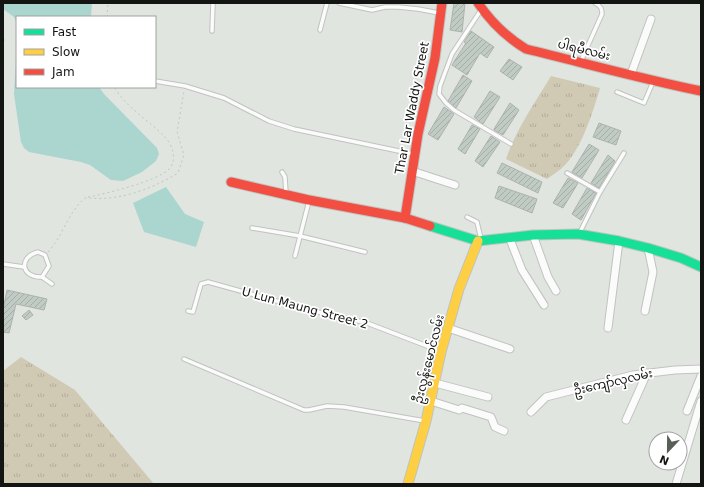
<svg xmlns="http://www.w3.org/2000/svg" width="704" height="487" font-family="'DejaVu Sans','Noto Sans Myanmar',sans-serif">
  <defs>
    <pattern id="grass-tufts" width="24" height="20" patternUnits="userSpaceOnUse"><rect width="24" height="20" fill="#d0cab4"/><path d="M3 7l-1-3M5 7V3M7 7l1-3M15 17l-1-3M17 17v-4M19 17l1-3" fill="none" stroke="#b2ad9a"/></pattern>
    <pattern id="building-hatch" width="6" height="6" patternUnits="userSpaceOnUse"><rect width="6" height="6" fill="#c0cbc4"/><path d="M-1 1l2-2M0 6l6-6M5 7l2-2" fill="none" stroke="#a4ada7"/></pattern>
  </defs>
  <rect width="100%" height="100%" fill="#e0e5e0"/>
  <g fill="url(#grass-tufts)">
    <path d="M 551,76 L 600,88 C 593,112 581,151 562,168 C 558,172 552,175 547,179 L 506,159 C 516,129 535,103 551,76 Z"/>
    <polygon points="21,357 75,390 154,484 3,484 3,371"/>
  </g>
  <g fill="#abd5cf">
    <polygon points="3,3 92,3 91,17 17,17 17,23 14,17 3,9"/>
    <polygon points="17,44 17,87 99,87 104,94 157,148 159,154 156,161 142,172 123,181 111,180 90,165 81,162 29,152 24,148 21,142 14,94"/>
    <polygon points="166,187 185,214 204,222 196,247 144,232 133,203"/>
  </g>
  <g fill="url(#building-hatch)" stroke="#aeb2af">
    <polygon points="454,3 465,3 462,32 450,30"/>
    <polygon points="471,31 494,47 487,58 480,53 467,75 452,65 466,43 464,42"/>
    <polygon points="509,59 522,67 513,80 500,71"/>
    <polygon points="463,75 472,81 456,108 448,101"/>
    <polygon points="490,91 500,97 483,124 474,117"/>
    <polygon points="510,103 519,110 503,135 494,130 494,129"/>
    <polygon points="444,107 454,114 438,140 428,134"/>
    <polygon points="599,123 621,131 616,145 593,137"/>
    <polygon points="472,125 480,129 465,154 458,149"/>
    <polygon points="491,136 500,142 483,167 475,161"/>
    <polygon points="589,144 599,150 582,178 572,172"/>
    <polygon points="608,155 615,161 599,188 591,183"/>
    <polygon points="502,163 542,182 538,193 497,173"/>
    <polygon points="568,178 578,183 563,208 553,203"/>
    <polygon points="499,186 537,199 532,213 495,198"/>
    <polygon points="587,188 596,193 581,220 572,214"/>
    <polygon points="7,290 47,299 44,310 16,304 9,333 3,332 3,310"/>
    <polygon points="29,310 33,315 26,320 22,316"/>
  </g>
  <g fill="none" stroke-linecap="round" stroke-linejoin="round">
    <g stroke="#c0c3bf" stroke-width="5.5">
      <g id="lane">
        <polyline points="339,3 372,10 385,7 398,7 418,9 439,13"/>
        <polyline points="481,10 452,54 440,86 439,94 446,103 454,110 511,144"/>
        <polyline points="320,30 327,3"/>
        <polyline points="212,31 213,3"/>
        <path d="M 581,61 L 602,14 C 602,9 601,6 595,3"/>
        <polyline points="155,81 185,86 224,98 269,121 294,129 413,154"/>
        <polyline points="617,92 644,103 653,82"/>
        <polyline points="282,172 285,177 286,194"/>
        <polyline points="567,173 600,192"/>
        <polyline points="467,217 477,222 481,239"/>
        <polyline points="252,228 300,236 365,252"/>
        <polyline points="579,234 600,192 624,153"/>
        <path d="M 38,252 L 45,255 L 49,266 L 42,277 C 21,278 18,257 38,252 Z"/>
        <polyline points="295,256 309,201"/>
        <polyline points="3,264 24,267"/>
        <polyline points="42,277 52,284"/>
        <polyline points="188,311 193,312 201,284 208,282 309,310 367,323 440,351"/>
        <polyline points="184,359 304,410 309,410 327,406 344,407 425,421"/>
      </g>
    </g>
    <g stroke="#c0c3bf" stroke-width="9">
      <g id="street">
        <polyline points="631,74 651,19"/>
        <polyline points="412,171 455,185"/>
        <polyline points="533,235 548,277 556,291"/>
        <polyline points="509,237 522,270 544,305"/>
        <polyline points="645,311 653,272 648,248"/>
        <polyline points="448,328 510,349"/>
        <polyline points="608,328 619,241"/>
        <polyline points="435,383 488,397"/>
        <polyline points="431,401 459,410 462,408 491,417 495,427 504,431"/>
        <polyline points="687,411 701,376"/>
        <polyline points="531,412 546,397 633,375 675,370 701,369"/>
        <polyline points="626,420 647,373"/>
        <polyline points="676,484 701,401"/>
      </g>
    </g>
    <g stroke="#c0c3bf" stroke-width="11">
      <polyline id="fast" points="430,226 478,241 533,235 578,234 619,241 648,248 681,258 701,267"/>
    </g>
    <g stroke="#c0c3bf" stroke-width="11">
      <polyline id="slow" points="408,484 426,421 441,352 459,289 478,241"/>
    </g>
    <g stroke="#c0c3bf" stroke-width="11">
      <g id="jam">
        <path d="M 478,3 C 491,22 506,37 526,49 C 584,63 642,79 701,91"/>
        <polyline points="231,182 309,200 405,218 430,226"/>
        <polyline points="405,218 418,134 435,58 442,3"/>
      </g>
    </g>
    <g stroke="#c4c5c3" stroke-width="1" stroke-dasharray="2 3" stroke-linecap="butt">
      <polyline points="107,17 108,3"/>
      <polyline points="3,40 8,40"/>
      <path d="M 88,197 C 105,194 158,181 169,169 C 178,159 172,144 164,136 C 148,120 126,107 114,87"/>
      <path d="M 48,252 C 63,236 68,212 85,198 C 93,198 100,199 107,198 C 130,197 159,185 178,173 L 184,155 L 177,132 L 184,91"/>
    </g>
    <use href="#lane" stroke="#fafbfa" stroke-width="3.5"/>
    <use href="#street" stroke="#fafbfa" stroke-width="7"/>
    <use href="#fast" stroke="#16e098" stroke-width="9"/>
    <use href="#slow" stroke="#ffcf43" stroke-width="9"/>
    <use href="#jam" stroke="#f24e42" stroke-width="9"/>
  </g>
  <g text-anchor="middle" stroke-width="3.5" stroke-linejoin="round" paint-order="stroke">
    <g font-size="12" fill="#121511" stroke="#fff">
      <text transform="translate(584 50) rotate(14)" y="4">ပါရမီလမ်း</text>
      <text transform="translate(412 108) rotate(-79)" y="4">Thar Lar Waddy Street</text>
      <text transform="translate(305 308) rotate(15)" y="4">U Lun Maung Street 2</text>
      <text transform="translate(429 359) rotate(-76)" y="4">ဦးလွန်းမောင်လမ်း</text>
      <text transform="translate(613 382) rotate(-13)" y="4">ဦးကျော်လှလမ်း</text>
    </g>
  </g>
  <rect width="704" height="487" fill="none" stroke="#121511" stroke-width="8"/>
  <rect x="16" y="16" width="140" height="72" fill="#ffffff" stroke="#a0a1a0"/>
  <rect x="24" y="29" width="20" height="6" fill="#16e098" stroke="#a0a1a0"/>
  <text x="52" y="36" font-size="12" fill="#121511">Fast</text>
  <rect x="24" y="49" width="20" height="6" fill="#ffcf43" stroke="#a0a1a0"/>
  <text x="52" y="56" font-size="12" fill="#121511">Slow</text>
  <rect x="24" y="69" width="20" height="6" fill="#f24e42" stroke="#a0a1a0"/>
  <text x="52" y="76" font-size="12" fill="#121511">Jam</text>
  <g transform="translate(668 451) rotate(202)"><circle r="19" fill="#ffffff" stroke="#a0a1a0"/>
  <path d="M0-3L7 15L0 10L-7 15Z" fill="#5a5e59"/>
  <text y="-6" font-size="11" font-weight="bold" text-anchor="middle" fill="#121511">N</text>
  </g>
</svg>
